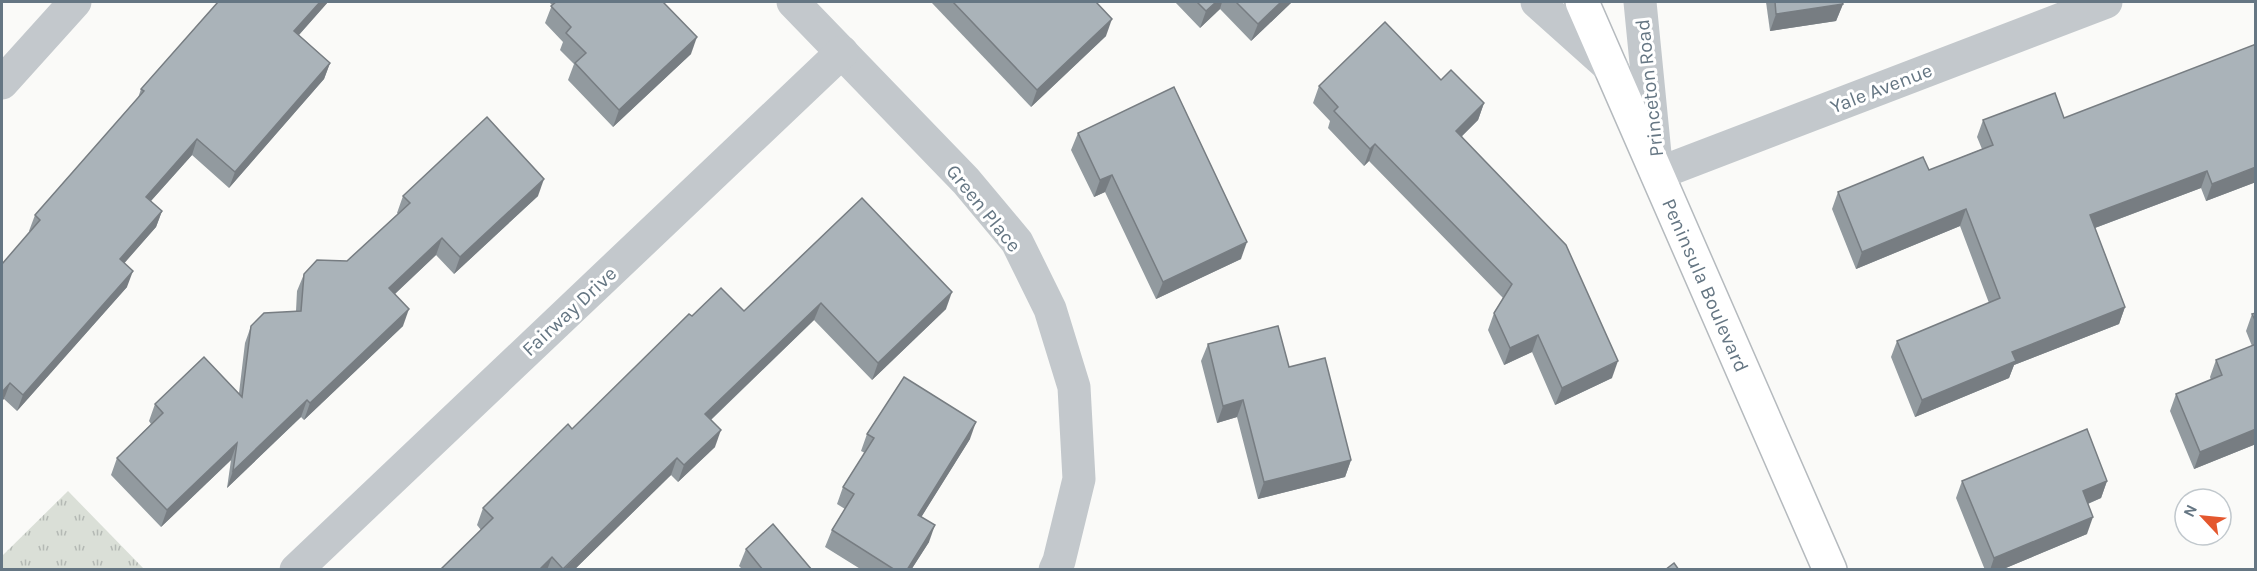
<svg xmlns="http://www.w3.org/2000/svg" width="2257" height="571" font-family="Karla,sans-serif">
  <defs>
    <pattern id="grass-tufts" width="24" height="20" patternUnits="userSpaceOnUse" patternTransform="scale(1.5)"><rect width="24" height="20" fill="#dadfd7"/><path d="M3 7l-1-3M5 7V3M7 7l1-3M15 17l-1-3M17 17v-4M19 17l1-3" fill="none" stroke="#b4b9b4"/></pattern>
  </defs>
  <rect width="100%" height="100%" fill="#fafaf8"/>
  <polygon fill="url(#grass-tufts)" points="68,491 144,569 2,569 2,556"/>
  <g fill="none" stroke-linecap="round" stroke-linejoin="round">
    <g stroke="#b5babe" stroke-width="36">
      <g id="primary">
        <path id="s1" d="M 1582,2 L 1830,570"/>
      </g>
    </g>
    <g stroke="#c3c8cc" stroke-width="33">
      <polyline points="793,2 966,181 1017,242 1050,309 1074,387 1079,479 1059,561 1055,570"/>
      <polyline points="1537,2 1613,70"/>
      <polyline points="1640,2 1657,174 2106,2"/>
      <polyline points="2,83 75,2"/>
      <polyline points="296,570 842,52"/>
    </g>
    <use href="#primary" stroke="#fff" stroke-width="33"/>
  </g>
  <g fill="#929a9f">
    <polygon points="218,2 328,2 299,35 330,63 324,79 229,188 192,155 151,201 162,211 156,227 124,263 127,287 17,411 4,399 30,232 29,231 35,215 138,98 141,89"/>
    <polygon points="549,2 663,2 691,54 613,127 568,80 574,64 560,50 563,42 545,23 552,5"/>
    <polygon points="931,2 1096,2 1106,36 1031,107"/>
    <polygon points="1175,2 1292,2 1251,41 1220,9 1200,28"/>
    <polygon points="1766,2 1842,2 1843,4 1836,21 1770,31"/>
    <polygon points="1441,80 1484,103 1478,120 1462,136 1612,378 1555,405 1532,352 1504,365 1488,330 1494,313 1503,298 1369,161 1364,166 1328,128 1330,121 1313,103 1319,86"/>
    <polygon points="2064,118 2256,182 2206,201 2201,188 2095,228 2125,307 2119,324 2014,365 2009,378 1915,417 1891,357 1897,341 1989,303 1960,226 1856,269 1832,209 1838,192 1929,170 1982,149 1977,137 1983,120"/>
    <polygon points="1078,133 1241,259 1156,299 1105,192 1094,197 1071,150"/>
    <polygon points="403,196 538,196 454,274 436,255 395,294 403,326 304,420 301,417 227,488 231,460 161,527 111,475 117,458 151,424 149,421 155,404 239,393 245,343 251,326 296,311 297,291 304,274 347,261 398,214 397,213"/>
    <polygon points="862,198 946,309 872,380 814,320 711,420 715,447 678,482 671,475 574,570 440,570 481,530 477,525 483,508 572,429 692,316 744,311"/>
    <polygon points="2256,313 2256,444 2194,469 2170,411 2176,394 2211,380 2210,377 2216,360 2252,346 2246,331 2252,314"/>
    <polygon points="1208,344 1289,367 1351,460 1345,477 1258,499 1237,417 1217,423 1201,361"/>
    <polygon points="867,434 970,439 921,517 929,542 911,570 862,570 825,547 832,530 845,509 837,504 843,487 865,453 861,451"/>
    <polygon points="1962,481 2107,481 2101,498 2088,504 2087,534 2001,570 1985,570 1956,498"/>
    <polygon points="746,549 812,570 743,570 739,566"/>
  </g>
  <g fill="#777d82">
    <polygon points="320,2 328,2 288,47 294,31"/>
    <polygon points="1216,2 1222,2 1220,9 1200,28 1206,11"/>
    <polygon points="1281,2 1292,2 1251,41 1258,24"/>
    <polygon points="1843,4 1836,21 1770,31 1776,14"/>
    <polygon points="1112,19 1106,36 1031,107 1037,90"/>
    <polygon points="697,37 691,54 613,127 619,110"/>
    <polygon points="330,63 324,79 229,188 235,172"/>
    <polygon points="1484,103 1478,120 1450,148 1456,131"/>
    <polygon points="197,139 192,155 140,213 146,197"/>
    <polygon points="1375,144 1369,161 1364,166 1370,149"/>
    <polygon points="2256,167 2256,182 2206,201 2212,184"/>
    <polygon points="2207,171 2201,188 2084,232 2090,215"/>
    <polygon points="1112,175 1105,192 1094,197 1100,180"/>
    <polygon points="544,179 538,196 454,274 460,257"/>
    <polygon points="1966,209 1960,226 1856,269 1862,252"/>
    <polygon points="162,211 156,227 114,275 120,259"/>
    <polygon points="442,238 436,255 383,305 389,288"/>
    <polygon points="1247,242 1241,259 1156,299 1163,282"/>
    <polygon points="133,271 127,287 17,411 23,395"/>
    <polygon points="952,292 946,309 872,380 878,363"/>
    <polygon points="821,303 814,320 699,431 705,414"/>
    <polygon points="2125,307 2119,324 2014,365 2009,378 1915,417 1922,400 2012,352"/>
    <polygon points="409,309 403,326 304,420 310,403"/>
    <polygon points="1538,335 1532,352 1504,365 1510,348"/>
    <polygon points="1618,361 1612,378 1555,405 1562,388"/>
    <polygon points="10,383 4,399 2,401 2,392"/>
    <polygon points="307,400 301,417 227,488 233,471"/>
    <polygon points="1243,400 1237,417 1217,423 1223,406"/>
    <polygon points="976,422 970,439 912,532 918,515"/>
    <polygon points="2256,429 2256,444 2194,469 2200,452"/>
    <polygon points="721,430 715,447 678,482 684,465"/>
    <polygon points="237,443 231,460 161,527 167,510"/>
    <polygon points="677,458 671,475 574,570 563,570"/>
    <polygon points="1351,460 1345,477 1258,499 1264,482"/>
    <polygon points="2107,481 2101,498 2077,508 2083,491"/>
    <polygon points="2093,517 2087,534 2001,570 1990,570 1994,558"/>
    <polygon points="935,525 929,542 911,570 907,570"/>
    <polygon points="552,557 547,570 539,570"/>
  </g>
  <g fill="#aab3b9" stroke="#777d82" stroke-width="1.5">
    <polygon points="218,2 320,2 294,31 330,63 235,172 197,139 146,197 162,211 120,259 133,271 23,395 10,383 2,392 2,264 40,220 35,215 144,91 141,89"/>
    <polygon points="556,2 663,2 697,37 619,110 575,63 586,53 566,33 571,27 551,6"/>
    <polygon points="953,2 1096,2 1112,19 1037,90"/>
    <polygon points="1197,2 1216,2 1206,11"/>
    <polygon points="1236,2 1281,2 1258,24"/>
    <polygon points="1775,2 1842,2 1843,4 1776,14"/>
    <polygon points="1385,22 1441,80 1451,70 1484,103 1456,131 1566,245 1618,361 1562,388 1538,335 1510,348 1494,313 1512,284 1375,144 1370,149 1334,111 1338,107 1319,86"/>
    <polygon points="2256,44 2256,167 2212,184 2207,171 2090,215 2125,307 2012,352 2016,361 1922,400 1897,341 2000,298 1966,209 1862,252 1838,192 1923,157 1929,170 1993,145 1983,120 2055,93 2064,118"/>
    <polygon points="1174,87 1247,242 1163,282 1112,175 1100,180 1078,133"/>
    <polygon points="487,117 544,179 460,257 442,238 389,288 409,309 310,403 307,400 233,471 237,443 167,510 117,458 163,413 155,404 204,357 242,397 251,326 264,313 301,311 304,274 317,260 347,261 410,203 403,196"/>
    <polygon points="862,198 952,292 878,363 821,303 705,414 721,430 684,465 677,458 563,569 552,557 539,570 440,570 493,518 483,508 568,424 572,429 689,314 692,316 721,288 744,311"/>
    <polygon points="2256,313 2256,322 2252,314"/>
    <polygon points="1278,326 1289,367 1325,358 1351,460 1264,482 1243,400 1223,406 1208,344"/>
    <polygon points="2256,344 2256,429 2200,452 2176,394 2222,375 2216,360"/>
    <polygon points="904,377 976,422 918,515 935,525 907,570 895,570 832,530 854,494 843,487 874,438 867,434"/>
    <polygon points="2087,429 2107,481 2083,491 2093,517 1994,558 1962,481"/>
    <polygon points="773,524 812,570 763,570 746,549"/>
    <polygon points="1674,563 1679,570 1665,570"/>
  </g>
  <g text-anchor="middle" stroke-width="6" stroke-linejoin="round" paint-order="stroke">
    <g font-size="20" fill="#657683" stroke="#fff">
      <text transform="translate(1649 88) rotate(-96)" y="7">Princeton Road</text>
      <text transform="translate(1881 88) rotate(-21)" y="7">Yale Avenue</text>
      <text transform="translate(984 208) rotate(51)" y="7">Green Place</text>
      <text dy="7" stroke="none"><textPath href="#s1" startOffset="309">Peninsula Boulevard</textPath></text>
      <text transform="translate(569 311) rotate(-43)" y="7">Fairway Drive</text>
    </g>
  </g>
  <rect width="2257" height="571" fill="none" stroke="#657683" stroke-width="6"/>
  <g transform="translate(2203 517) rotate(296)"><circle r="28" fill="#ffffff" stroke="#c1c8cd" stroke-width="1.5"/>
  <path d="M0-4.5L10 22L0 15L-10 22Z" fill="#e4572e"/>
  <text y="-9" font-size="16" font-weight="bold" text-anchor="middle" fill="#657683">N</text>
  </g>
</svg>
